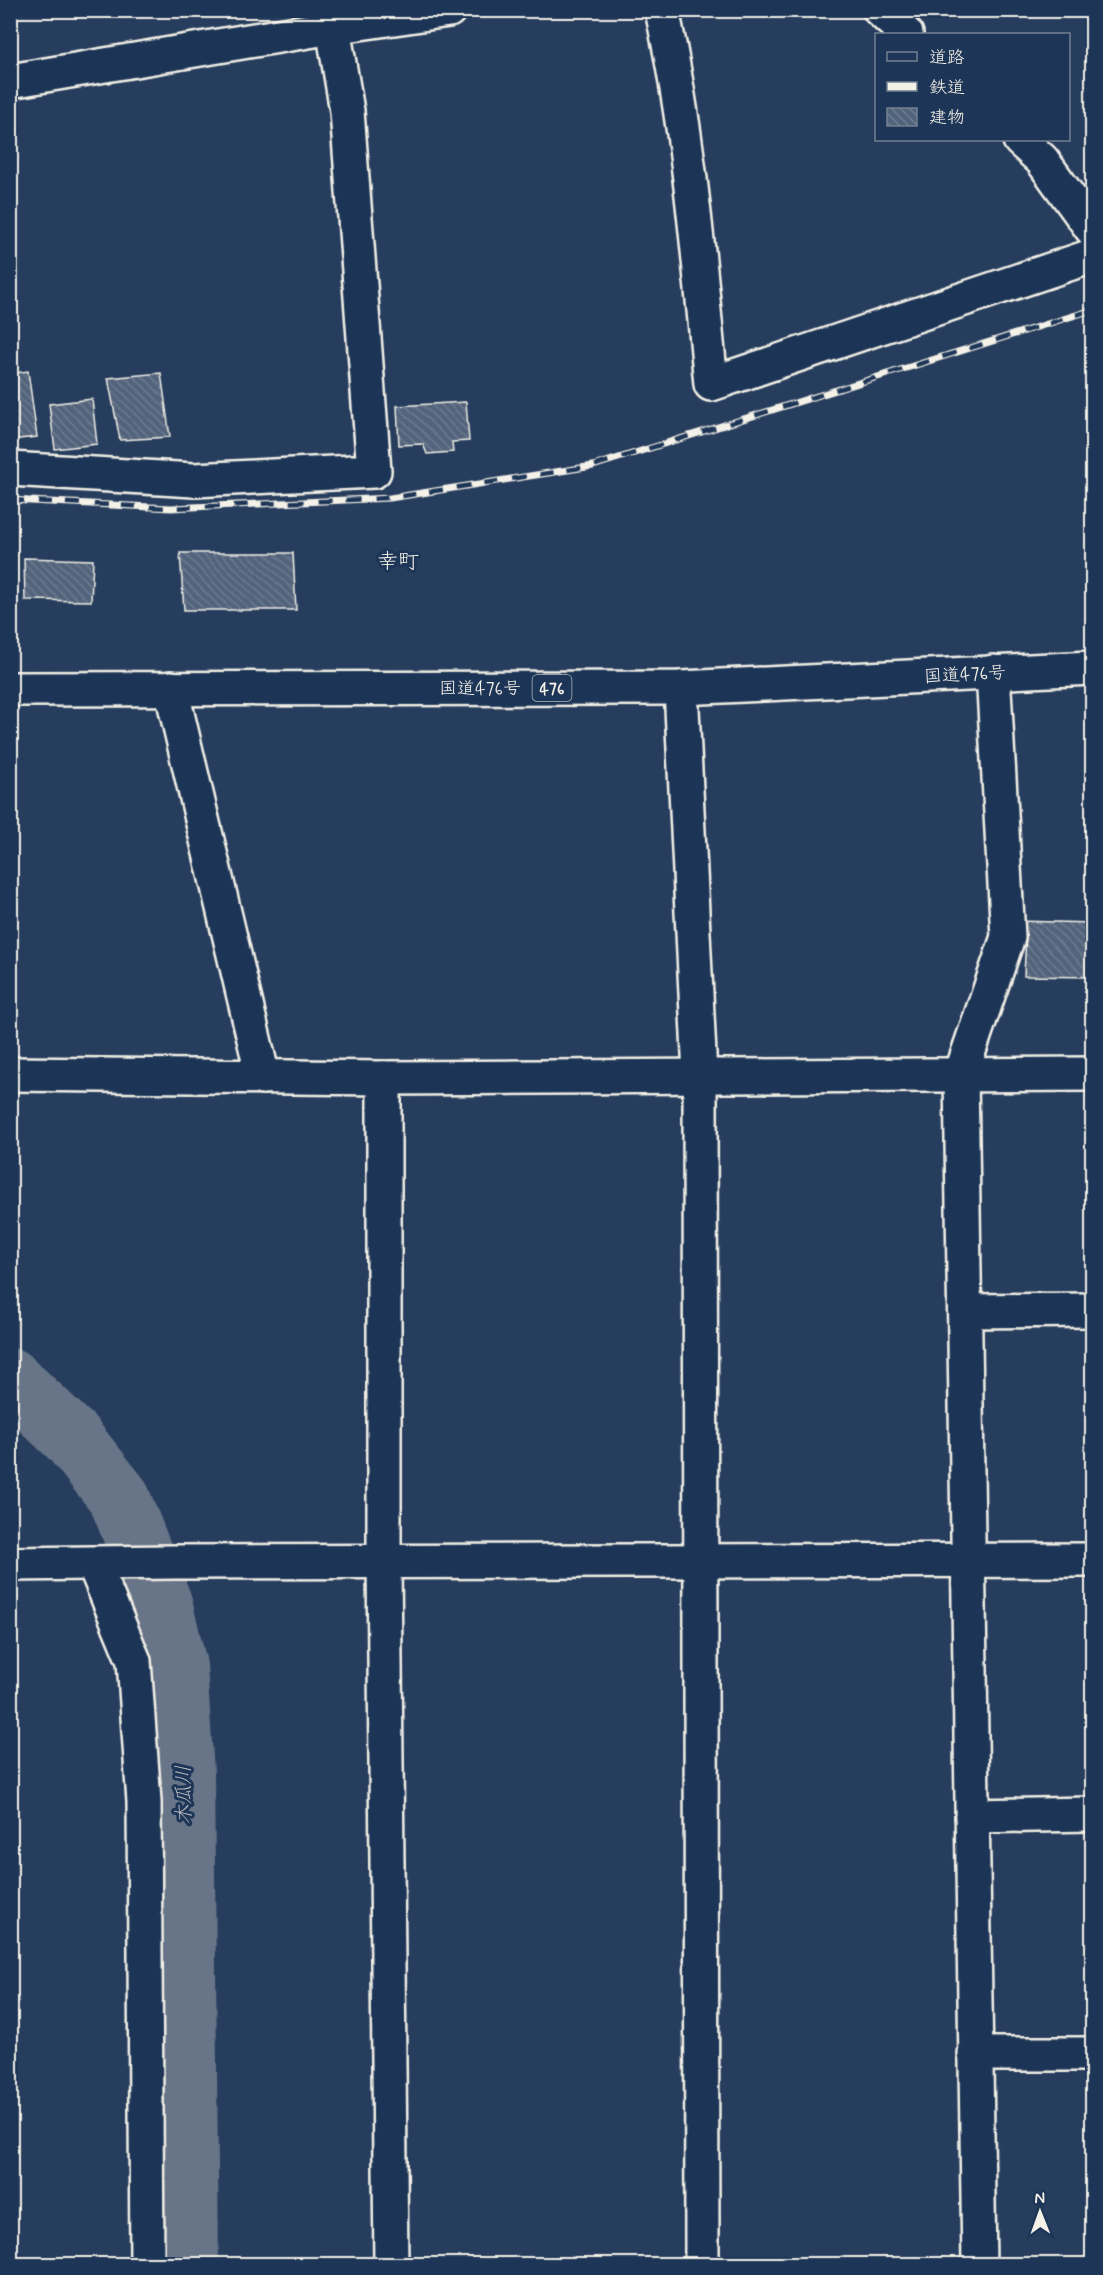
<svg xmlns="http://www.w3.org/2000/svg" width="1103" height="2275" font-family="Mynerve,'Klee One',sans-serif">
  <defs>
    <pattern id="building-back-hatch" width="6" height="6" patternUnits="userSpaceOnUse" patternTransform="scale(1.5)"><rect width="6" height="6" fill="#52647b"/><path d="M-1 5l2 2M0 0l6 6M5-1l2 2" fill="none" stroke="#6c7b8e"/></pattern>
  </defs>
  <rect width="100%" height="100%" fill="#263d5d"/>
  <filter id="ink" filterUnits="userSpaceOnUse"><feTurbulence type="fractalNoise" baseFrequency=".0167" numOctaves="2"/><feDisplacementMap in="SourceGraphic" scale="12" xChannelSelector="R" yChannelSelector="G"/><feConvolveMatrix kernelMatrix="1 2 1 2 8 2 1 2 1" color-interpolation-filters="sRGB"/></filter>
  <g filter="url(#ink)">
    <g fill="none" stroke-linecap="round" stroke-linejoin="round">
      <polyline stroke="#677588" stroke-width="62" points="10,1379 72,1438 119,1497 161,1603 176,1666 183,1773 188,2264"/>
    </g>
    <g fill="url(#building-back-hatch)" stroke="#f4f1e8" stroke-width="1.5">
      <polygon points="28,371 37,437 10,440 10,374"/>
      <polygon points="161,373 170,437 120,440 108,378"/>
      <polygon points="92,399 97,444 55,449 49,404"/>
      <polygon points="466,402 469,441 452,442 453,452 427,454 423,444 399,445 397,406"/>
      <polygon points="180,553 293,553 296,610 184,610"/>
      <polygon points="24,558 93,560 91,601 25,600"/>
      <polygon points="1017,921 1092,923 1092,977 1024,976 1026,935 1017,934"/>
    </g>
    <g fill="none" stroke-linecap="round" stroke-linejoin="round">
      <g stroke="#f4f1e8" stroke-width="38">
        <g id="street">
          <path d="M 662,10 C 689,134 699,259 711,384 L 1092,256"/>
          <polyline points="880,10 906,34"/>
          <polyline points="10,81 332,27 449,10"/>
          <polyline points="1020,140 1042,160 1092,229"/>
          <polyline points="10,469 194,480 374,471 347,111 330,10"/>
          <polyline points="171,688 263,1077"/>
          <polyline points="10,1074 384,1078 1092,1074"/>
          <polyline points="384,1078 384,1561 391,2264"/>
          <polyline points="965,1311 1092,1310"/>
          <polyline points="10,1564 174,1562 1092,1560"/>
          <polyline points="94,1564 134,1661 144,1802 147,2264"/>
          <polyline points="972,1816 1092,1814"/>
          <polyline points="975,2054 1092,2054"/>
          <polyline points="979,2264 961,1074 1008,937 993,672"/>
        </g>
      </g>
      <g stroke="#f4f1e8" stroke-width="38">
        <polyline id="secondary" points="681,688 700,1075 702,2264"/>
      </g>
      <g stroke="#f4f1e8" stroke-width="38">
        <polyline id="highway" points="10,689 681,688 1092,668"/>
      </g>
      <use href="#street" stroke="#1d3557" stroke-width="33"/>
      <use href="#secondary" stroke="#1d3557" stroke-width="33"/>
      <use href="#highway" stroke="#1d3557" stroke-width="33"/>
      <g stroke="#f4f1e8" stroke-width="7">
        <polyline id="rail" points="10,500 171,508 390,498 593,466 1092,310"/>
      </g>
      <use href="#rail" stroke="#1d3557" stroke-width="4.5" stroke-dasharray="14" stroke-linecap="butt"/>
    </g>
  </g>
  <g text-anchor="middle" stroke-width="6" stroke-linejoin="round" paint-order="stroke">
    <rect fill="#1d3557" stroke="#b4b9bc" stroke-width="1.5" x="532.5" y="675" width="39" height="26" rx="4.5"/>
    <g font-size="16" font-weight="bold" fill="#f4f1e8">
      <text x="552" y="694">476</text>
    </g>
    <g font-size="18" fill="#f4f1e8" stroke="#1d3557">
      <text transform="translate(965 674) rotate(-3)" y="6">国道476号</text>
      <text x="480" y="694">国道476号</text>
    </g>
    <g font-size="20" font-style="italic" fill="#bcbfc2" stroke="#1d3557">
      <text transform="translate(183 1795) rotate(-91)" y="7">木瓜川</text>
    </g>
    <g font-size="21" fill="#f4f1e8" stroke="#1d3557">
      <text x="398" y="568">幸町</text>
    </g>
  </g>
  <rect width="1103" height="2275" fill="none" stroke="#1d3557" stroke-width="36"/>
  <rect x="18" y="18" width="1067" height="2239" fill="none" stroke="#f4f1e8" stroke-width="2" filter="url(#ink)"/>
  <rect x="875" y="33" width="195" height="108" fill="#1d3557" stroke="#738091" stroke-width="1.5"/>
  <rect x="887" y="52" width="30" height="9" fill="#1d3557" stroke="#738091" stroke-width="1.5"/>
  <text x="929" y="63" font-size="18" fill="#f4f1e8">道路</text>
  <rect x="887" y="82" width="30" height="9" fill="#f4f1e8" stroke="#738091" stroke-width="1.5"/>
  <text x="929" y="93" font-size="18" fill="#f4f1e8">鉄道</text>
  <rect x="887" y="108" width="30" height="18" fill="url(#building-back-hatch)" stroke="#738091" stroke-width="1.5"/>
  <text x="929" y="123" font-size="18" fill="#f4f1e8">建物</text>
  <g transform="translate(1040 2212) rotate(359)" stroke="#1d3557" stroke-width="4.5" paint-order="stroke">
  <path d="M0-4.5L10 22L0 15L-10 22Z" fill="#f4f1e8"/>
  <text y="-9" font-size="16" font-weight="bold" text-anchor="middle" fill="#f4f1e8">N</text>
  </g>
</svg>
